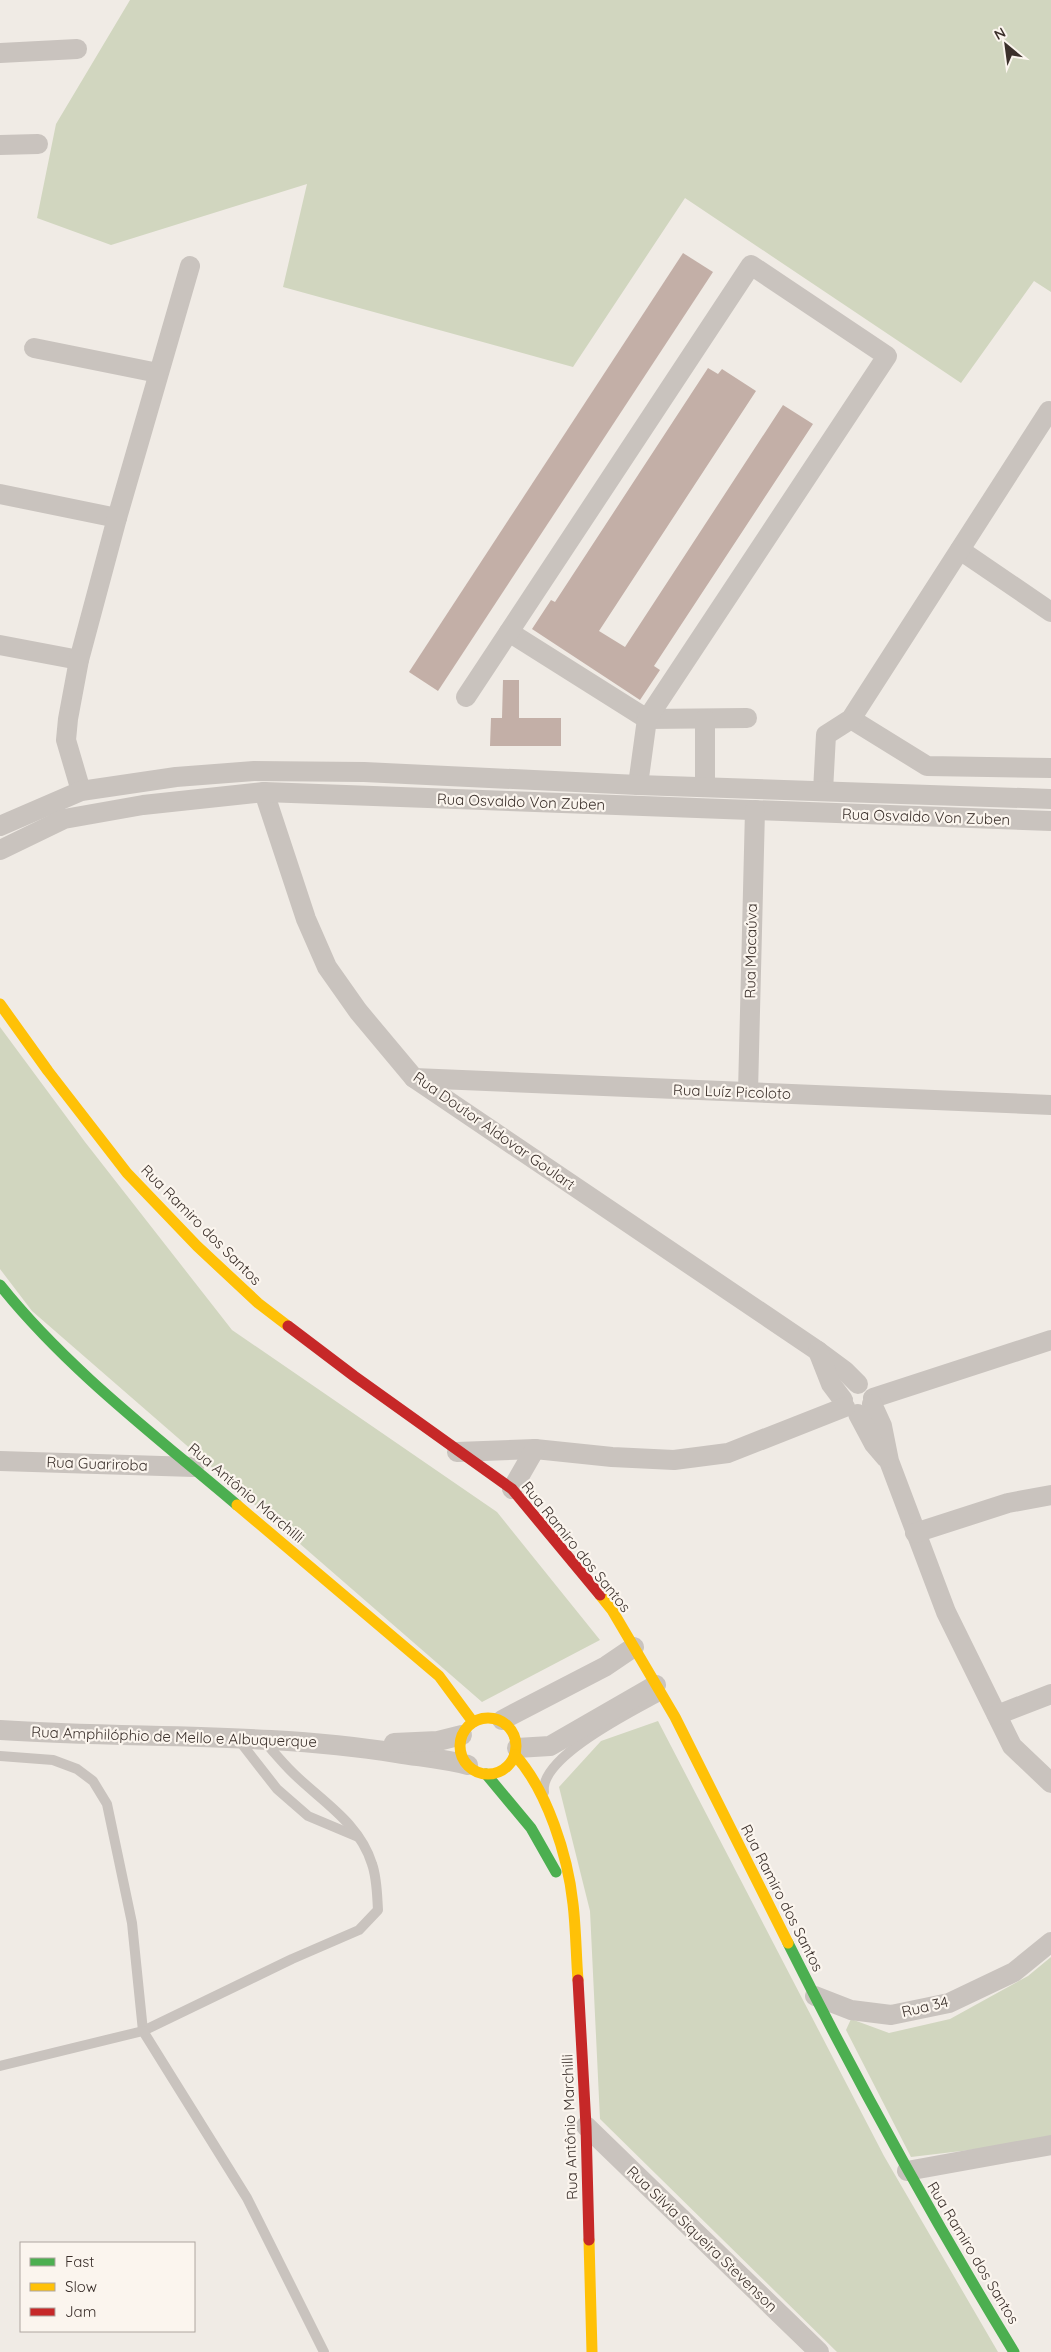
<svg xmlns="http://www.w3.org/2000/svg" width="1051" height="2352" font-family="Quicksand,sans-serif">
  <rect width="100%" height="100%" fill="#f0ebe5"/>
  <g fill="#d1d6bf">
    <polygon points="130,0 1051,0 1051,292 1034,281 961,383 685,198 573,367 283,287 307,184 111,245 37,218 56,124"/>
    <polygon points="0,1027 85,1142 232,1330 497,1512 600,1640 482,1702 32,1311 0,1269"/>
    <polygon points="658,1721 884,2156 998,2352 837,2352 600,2119 590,1911 559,1787 601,1741"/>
    <polygon points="1051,1957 1051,2137 1037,2142 911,2157 846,2030 851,2019 889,2033 950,2019 1028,1976"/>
  </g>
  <g fill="#c3afa7">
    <polygon points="683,253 713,272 438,691 409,672"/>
    <polygon points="708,368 718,374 722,369 756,391 599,631 625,647 783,405 813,424 654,666 660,670 640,700 532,629 551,600 555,602"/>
    <polygon points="503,680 519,680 519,718 561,718 561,746 490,746 491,718 502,718"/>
  </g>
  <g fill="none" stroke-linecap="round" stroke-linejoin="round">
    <g stroke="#c9c3be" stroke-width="10">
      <polyline points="238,1739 277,1789 308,1816 358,1837"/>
      <path d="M 0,1756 L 53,1760 L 77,1769 L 93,1781 L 107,1804 L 132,1923 L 143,2031 L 292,1959 L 359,1930 L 378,1910 C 377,1894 377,1878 372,1864 C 359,1822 321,1801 292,1772 C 282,1762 273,1751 263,1740"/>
      <path d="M 544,1792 C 539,1757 635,1710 660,1696"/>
      <polyline points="0,2066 143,2031 247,2198 324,2352"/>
    </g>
    <g stroke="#c9c3be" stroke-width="20">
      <polyline points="0,53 77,49"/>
      <polyline points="0,145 38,144"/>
      <polyline points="34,348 158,373"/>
      <polyline points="0,494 117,518"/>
      <polyline points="960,550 1051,612"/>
      <polyline points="509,632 647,719 747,718"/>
      <polyline points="0,645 79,660"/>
      <polyline points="466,697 751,265 887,356 647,719 638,785"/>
      <polyline points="851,719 927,766 1051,768"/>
      <polyline points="705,787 705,719"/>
      <polyline points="81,791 66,740 68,719 79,660 117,518 190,266"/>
      <polyline points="823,791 826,735 851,719 1049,411 1051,412"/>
      <polyline points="264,792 306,919 327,967 358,1011 414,1078 818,1351 845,1371 858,1384"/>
      <polyline points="0,826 81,791 176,777 254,771 364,772 638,785 1051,799"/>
      <polyline points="0,850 64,819 143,805 264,792 1051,821"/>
      <polyline points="414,1078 1051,1105"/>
      <polyline points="748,1092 755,810"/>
      <polyline points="818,1351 831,1384 843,1400"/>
      <polyline points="873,1398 1051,1340"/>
      <polyline points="872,1404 882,1426 889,1461 946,1612 1012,1746 1051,1783"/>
      <polyline points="858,1414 874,1444 886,1458"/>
      <polyline points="457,1452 535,1449 612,1457 674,1460 728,1453 845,1407"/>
      <polyline points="0,1461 194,1467"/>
      <polyline points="512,1489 535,1449"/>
      <polyline points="915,1533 1008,1503 1051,1495"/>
      <polyline points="997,1715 1051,1694"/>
      <polyline points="502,1720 606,1666 634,1647"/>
      <path d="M 0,1730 C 133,1739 265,1732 397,1753 C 421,1757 444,1759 468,1765"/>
      <polyline points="394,1743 438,1741 462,1735"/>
      <polyline points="517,1748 550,1746 656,1685"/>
      <polyline points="815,1996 851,2010 891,2015 949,2003 1014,1972 1051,1942"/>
      <polyline points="586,2126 819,2352"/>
      <polyline points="907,2171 1051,2145"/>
    </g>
    <g stroke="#4caf50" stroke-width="11">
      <path d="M 0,1285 C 67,1369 156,1436 237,1505"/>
      <polyline points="486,1774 531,1828 556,1872"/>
      <path d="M 788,1943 C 858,2083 933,2219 1014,2352"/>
    </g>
    <g stroke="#ffc107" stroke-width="11">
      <polyline points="0,1004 48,1071 127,1173 197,1246 258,1303 288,1326"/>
      <polyline points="237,1505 439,1676 473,1722"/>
      <polyline points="600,1595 612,1610 675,1717 788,1943"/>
      <circle cx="488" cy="1746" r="28"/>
      <path d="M 515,1755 C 547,1790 568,1856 573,1904 C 576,1929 576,1955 578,1980"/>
      <polyline points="589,2240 592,2352"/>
    </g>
    <g stroke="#c62828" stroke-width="11">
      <polyline points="288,1326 354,1376 512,1489 600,1595"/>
      <polyline points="578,1980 586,2126 589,2240"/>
    </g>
  </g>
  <g text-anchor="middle" stroke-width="4.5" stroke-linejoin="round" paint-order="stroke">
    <g font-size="15" fill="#3b302b" stroke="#fbf5ee">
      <text transform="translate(521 802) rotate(2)" y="5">Rua Osvaldo Von Zuben</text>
      <text transform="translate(926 817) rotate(2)" y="5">Rua Osvaldo Von Zuben</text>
      <text transform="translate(751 951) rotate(-89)" y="5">Rua Macaúva</text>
      <text transform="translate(732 1092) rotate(2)" y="5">Rua Luíz Picoloto</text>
      <text transform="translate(494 1131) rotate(35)" y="5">Rua Doutor Aldovar Goulart</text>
      <text transform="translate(201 1225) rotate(45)" y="5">Rua Ramiro dos Santos</text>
      <text transform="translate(97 1464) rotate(2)" y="5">Rua Guariroba</text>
      <text transform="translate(246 1493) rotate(40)" y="5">Rua Antônio Marchilli</text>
      <text transform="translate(576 1547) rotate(51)" y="5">Rua Ramiro dos Santos</text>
      <text transform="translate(174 1737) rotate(2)" y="5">Rua Amphilóphio de Mello e Albuquerque</text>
      <text transform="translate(782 1898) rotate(63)" y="5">Rua Ramiro dos Santos</text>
      <text transform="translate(925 2007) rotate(-13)" y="5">Rua 34</text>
      <text transform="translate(570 2127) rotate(-92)" y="5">Rua Antônio Marchilli</text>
      <text transform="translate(702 2239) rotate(44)" y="5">Rua Silvia Siqueira Stevenson</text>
      <text transform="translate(973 2253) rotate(59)" y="5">Rua Ramiro dos Santos</text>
    </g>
  </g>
  <rect x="20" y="2242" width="175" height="90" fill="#fbf5ee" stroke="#aea6a0"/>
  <rect x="30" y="2258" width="25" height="8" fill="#4caf50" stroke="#aea6a0"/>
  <text x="65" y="2267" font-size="15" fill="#3b302b">Fast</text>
  <rect x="30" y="2283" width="25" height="8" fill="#ffc107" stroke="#aea6a0"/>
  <text x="65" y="2292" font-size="15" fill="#3b302b">Slow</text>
  <rect x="30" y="2308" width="25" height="8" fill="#c62828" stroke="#aea6a0"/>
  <text x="65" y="2317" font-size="15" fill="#3b302b">Jam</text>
  <g transform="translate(1006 45) rotate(331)" stroke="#fbf5ee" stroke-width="4" paint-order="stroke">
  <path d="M0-4L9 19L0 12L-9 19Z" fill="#3b302b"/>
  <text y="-8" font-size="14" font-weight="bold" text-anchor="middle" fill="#3b302b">N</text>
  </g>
</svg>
